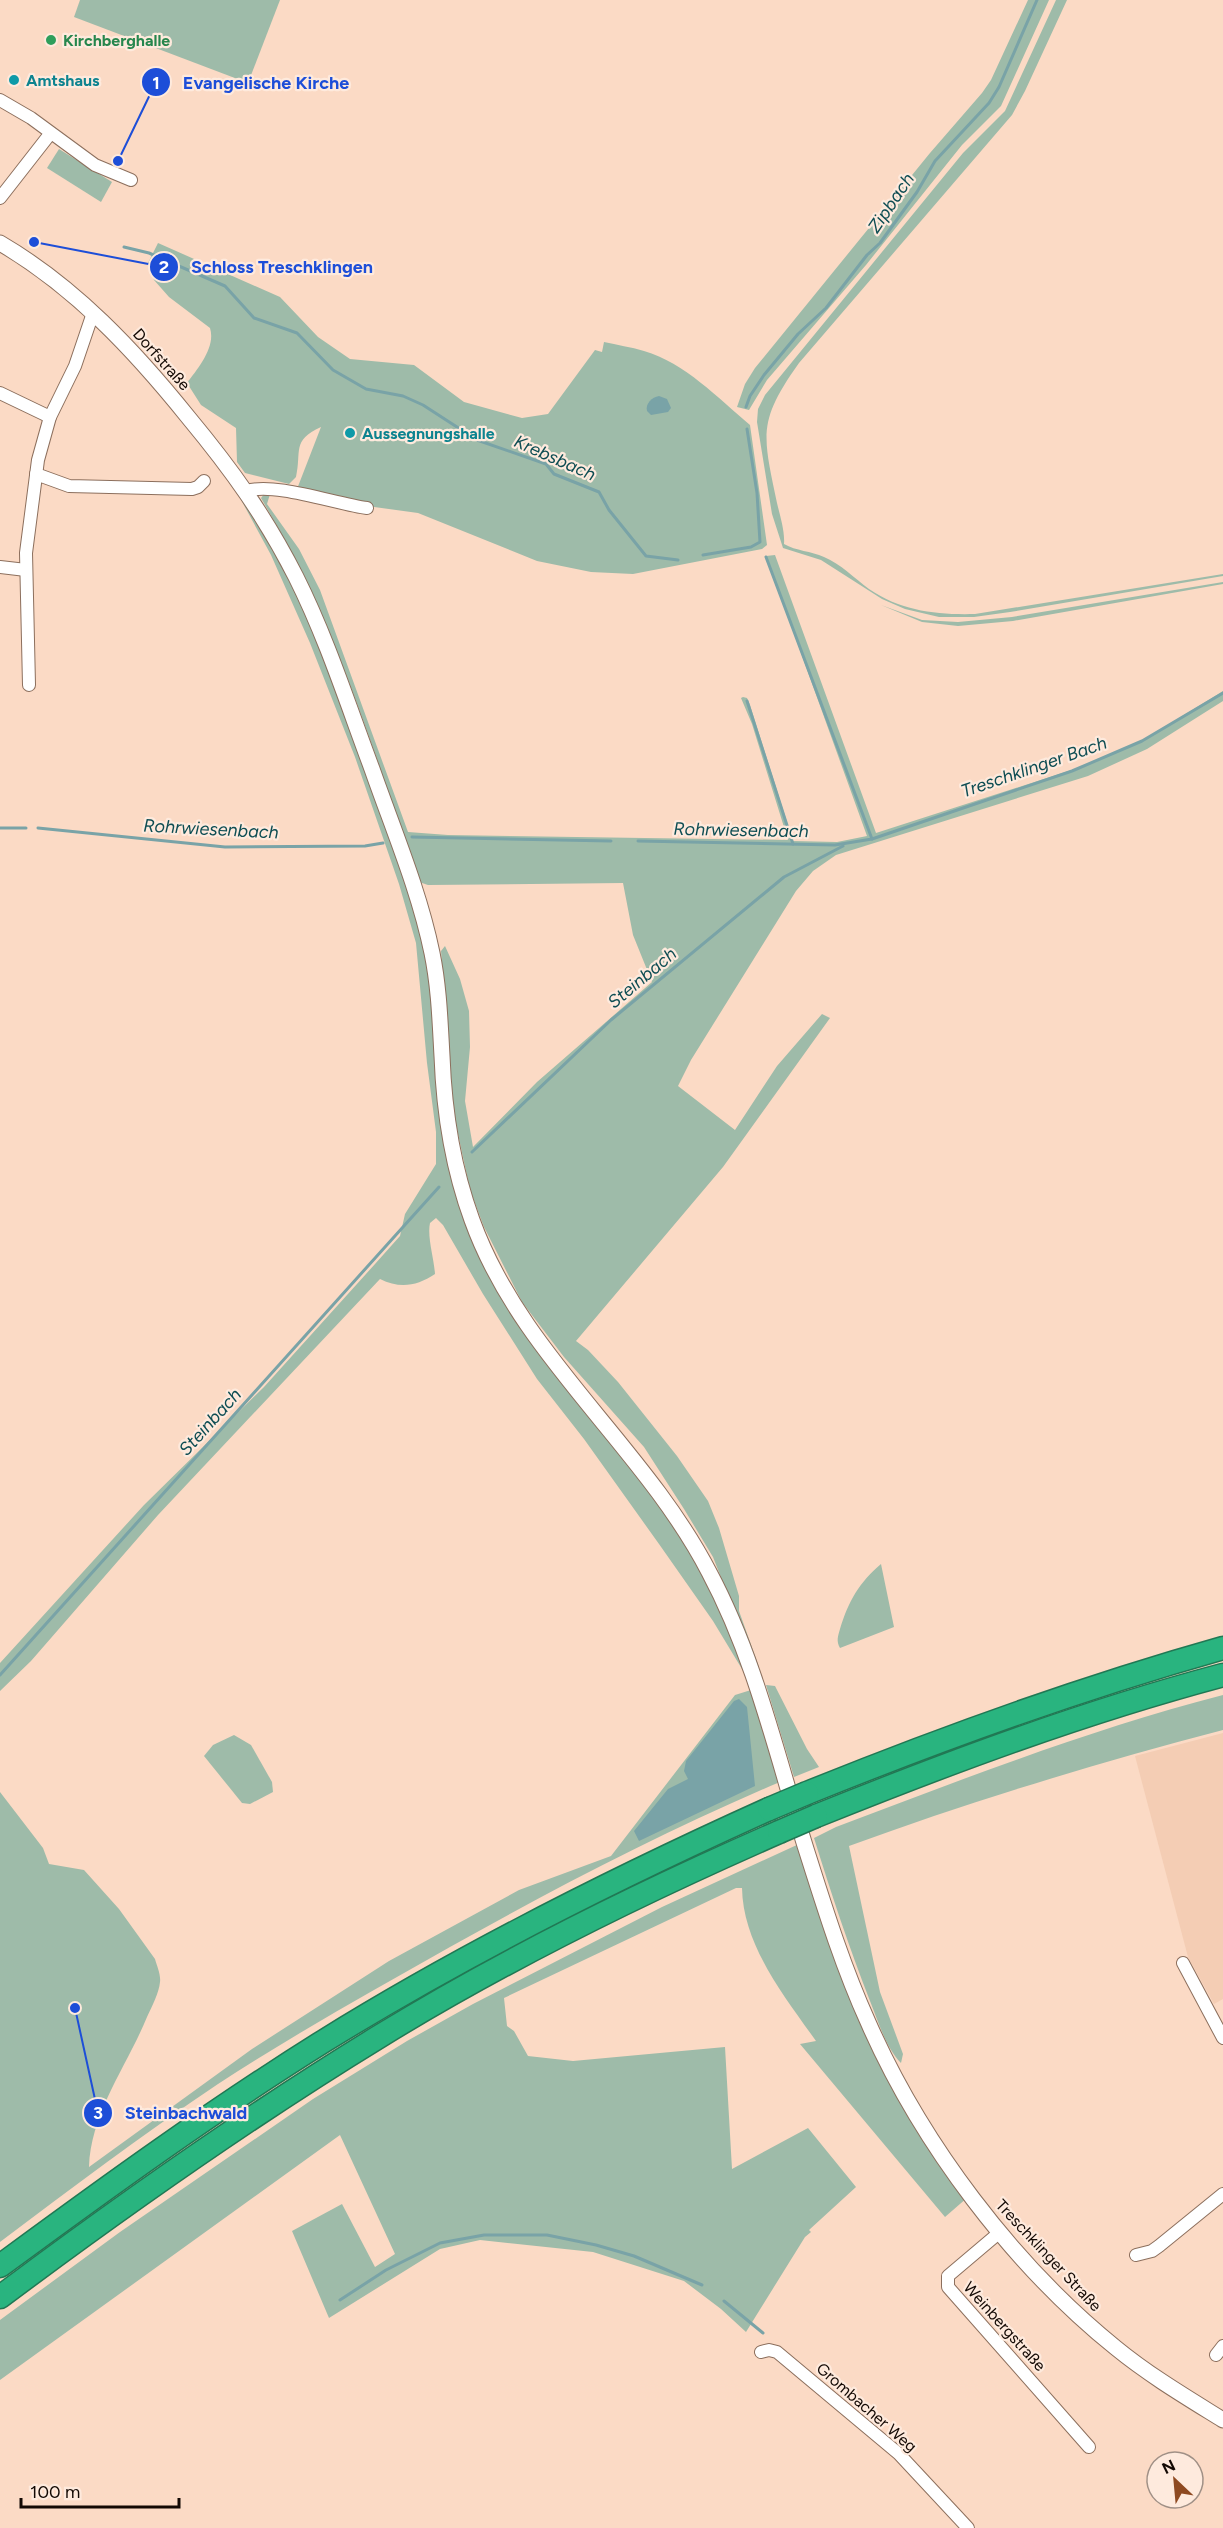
<svg xmlns="http://www.w3.org/2000/svg" width="1223" height="2528" font-family="Figtree,sans-serif">
  <rect width="100%" height="100%" fill="#fbdac5"/>
  <polygon fill="#f4cdb4" points="1223,1733 1223,1999 1214,2004 1188,1957 1135,1756"/>
  <g fill="#9ebba9">
    <polygon points="80,0 280,0 248,83 74,17"/>
    <polygon points="1028,0 1049,0 1001,106 962,145 866,265 767,380 749,410 737,407 745,384 755,368 930,153 982,93 991,80"/>
    <path d="M 1056,0 L 1067,0 L 1025,91 L 1012,115 L 799,363 C 757,422 763,435 777,503 C 780,516 785,531 784,544 C 796,551 811,551 824,557 C 841,564 854,578 869,589 C 901,611 937,615 975,614 L 1223,574 L 1223,576 L 1010,612 L 974,617 L 939,617 L 905,609 L 882,599 L 821,560 L 783,548 L 772,514 L 757,422 L 758,409 L 765,395 L 963,153 L 1005,111 Z"/>
    <polygon points="59,149 112,182 101,202 47,168"/>
    <path d="M 158,243 L 280,297 L 318,337 L 350,359 L 414,365 L 464,402 L 522,418 L 548,414 L 595,350 L 602,352 L 604,342 C 617,345 631,347 644,351 C 685,363 718,398 750,425 L 767,545 L 762,549 L 633,574 L 591,572 L 537,561 L 418,513 L 367,506 L 297,489 L 321,427 C 291,441 302,451 296,477 L 289,484 L 245,473 L 237,462 L 236,428 L 201,405 L 187,383 C 198,368 216,347 210,328 L 169,297 L 154,280 L 148,263 Z"/>
    <path d="M 239,487 L 289,570 L 375,785 L 432,968 L 444,1110 L 494,1273 L 630,1456 L 715,1590 L 745,1674 L 713,1621 L 659,1544 L 584,1439 L 537,1379 L 483,1294 L 443,1225 L 436,1218 L 430,1223 C 427,1237 434,1258 435,1274 C 417,1286 400,1289 380,1279 L 158,1515 L 31,1661 L 0,1691 L 0,1663 L 144,1505 L 264,1387 L 375,1264 L 400,1236 L 405,1214 L 436,1164 L 436,1132 L 427,1063 L 416,943 L 399,884 L 355,757 L 310,643 L 271,555 L 239,496 Z"/>
    <path d="M 265,493 L 270,494 L 267,504 L 299,549 L 320,590 L 408,832 L 448,835 L 788,840 L 752,724 L 741,698 L 743,697 L 747,698 L 750,705 L 793,841 L 837,842 L 867,836 L 766,556 L 775,555 L 876,833 L 1084,766 L 1142,741 L 1223,691 L 1223,701 L 1147,749 L 1088,776 L 836,855 L 813,871 L 796,891 L 691,1060 L 678,1086 L 735,1130 L 777,1066 L 822,1014 L 830,1018 L 723,1167 L 576,1341 L 588,1350 L 618,1382 L 677,1456 L 708,1501 L 719,1528 L 739,1596 L 739,1611 L 759,1667 L 756,1667 L 713,1557 L 684,1509 L 644,1447 L 564,1357 L 522,1302 L 484,1227 L 470,1190 L 454,1115 L 441,951 L 445,946 L 460,979 L 469,1011 L 470,1047 L 465,1101 L 473,1147 L 537,1082 L 652,982 L 633,935 L 623,883 L 428,885 L 419,882 C 388,791 358,699 320,611 C 304,572 282,535 261,498 Z"/>
    <polygon points="1223,582 1223,584 1013,621 958,626 922,622 881,605 922,620 958,622 1012,617"/>
    <path d="M 881,1564 L 894,1627 L 840,1648 C 836,1641 838,1636 840,1629 C 849,1600 859,1583 881,1564 Z"/>
    <polygon points="766,1685 775,1686 807,1749 819,1767 794,1777"/>
    <path d="M 751,1690 L 780,1782 C 667,1830 557,1887 450,1947 C 372,1991 293,2035 218,2084 C 143,2134 72,2188 0,2242 L 0,1792 L 43,1848 L 49,1864 L 84,1870 L 119,1909 L 155,1959 C 157,1966 161,1975 160,1982 C 159,1993 152,2006 147,2017 C 127,2066 91,2112 89,2167 L 252,2049 L 389,1961 L 519,1890 L 611,1856 L 735,1695 Z"/>
    <path d="M 1223,1695 L 1223,1730 C 1097,1763 972,1801 849,1846 L 880,1992 L 903,2054 L 901,2063 C 886,2048 878,2021 870,2001 C 849,1947 831,1893 814,1838 L 836,1827 C 963,1779 1091,1729 1223,1695 Z"/>
    <polygon points="234,1735 251,1745 272,1782 273,1792 250,1804 242,1803 204,1756 213,1745"/>
    <path d="M 799,1844 L 829,1944 L 968,2197 L 945,2217 L 800,2044 L 816,2041 C 784,1996 743,1945 742,1888 L 736,1888 L 504,1998 L 507,2026 L 514,2031 L 528,2056 L 573,2061 L 725,2047 L 732,2169 L 808,2128 L 856,2187 L 809,2230 L 811,2232 L 805,2237 L 746,2332 L 721,2309 L 684,2281 L 593,2252 L 480,2240 L 440,2249 L 329,2318 L 292,2231 L 342,2204 L 375,2267 L 395,2254 L 340,2135 L 0,2380 L 0,2320 L 120,2232 L 313,2099 L 407,2041 L 473,2004 L 662,1907 Z"/>
  </g>
  <g fill="#79a3a7">
    <path d="M 659,396 L 667,399 L 671,408 L 668,412 L 651,415 L 647,411 C 645,404 652,397 659,396 Z"/>
    <polygon points="739,1699 747,1707 755,1786 639,1841 634,1831 668,1789 688,1779 684,1771 686,1761 734,1701"/>
  </g>
  <g fill="none" stroke-linecap="round" stroke-linejoin="round">
    <g stroke="#79a3a7" stroke-width="3">
      <polyline points="124,247 149,253 225,286 254,318 297,333 333,370 366,389 403,396 423,405 477,440 546,464 554,474 599,492 609,510 646,556 678,560"/>
      <polyline points="746,407 750,396 764,375 798,334 826,308 867,255 880,243 917,192 935,161 989,103 999,87 1037,0"/>
      <polyline points="703,555 751,547 760,542 757,493 747,429"/>
      <polyline points="766,557 872,839"/>
      <polyline points="747,701 793,844"/>
      <polyline points="0,828 26,828"/>
      <polyline points="38,828 225,847 365,846 383,843"/>
      <polyline points="412,837 611,841"/>
      <polyline points="638,841 835,845 872,839 1072,771 1142,741 1223,693"/>
      <polyline points="472,1152 611,1020 784,877 843,846"/>
      <polyline points="0,1675 439,1187"/>
      <polyline points="340,2300 386,2270 440,2243 484,2235 547,2235 596,2245 634,2256 702,2285"/>
      <polyline points="724,2301 763,2333"/>
    </g>
    <g stroke="#8c6f5d" stroke-width="14">
      <g id="minor">
        <polyline points="0,100 31,118 95,165 131,180"/>
        <polyline points="0,198 50,134"/>
        <polyline points="0,393 50,417"/>
        <polyline points="36,474 69,486 192,489 198,487 204,481"/>
        <path d="M 247,491 C 274,482 336,504 367,508"/>
        <polyline points="0,567 26,570"/>
        <polyline points="29,685 26,553 38,460 50,417 75,366 93,313"/>
        <polyline points="1183,1963 1223,2038"/>
        <polyline points="1000,2232 948,2276 948,2287 1089,2447"/>
        <polyline points="1136,2255 1152,2251 1159,2246 1223,2194"/>
        <polyline points="761,2352 769,2350 777,2352 899,2454 968,2528"/>
        <polyline points="1216,2355 1223,2346"/>
      </g>
    </g>
    <g stroke="#8c6f5d" stroke-width="17">
      <path id="tertiary" d="M 0,243 C 75,287 134,350 188,417 C 232,470 265,516 296,577 C 327,639 348,705 372,769 C 393,829 419,890 432,953 C 439,987 440,1021 442,1056 C 444,1111 453,1168 472,1220 C 521,1356 643,1445 709,1572 C 756,1660 777,1757 807,1852 C 825,1909 843,1967 868,2022 C 921,2143 1013,2265 1116,2348 C 1149,2375 1186,2397 1223,2420"/>
    </g>
    <g stroke="#217854" stroke-width="25">
      <g id="motorway">
        <path d="M 807,1793 C 943,1738 1081,1688 1223,1648"/>
        <path d="M 816,1816 C 950,1762 1084,1712 1223,1675"/>
        <path d="M 0,2266 C 106,2188 212,2111 324,2041 C 466,1953 616,1878 769,1809"/>
        <path d="M 0,2297 C 123,2205 249,2116 380,2036 C 507,1958 642,1892 779,1832"/>
      </g>
    </g>
    <use href="#minor" stroke="#fff" stroke-width="12"/>
    <use href="#tertiary" stroke="#fff" stroke-width="15"/>
    <use href="#motorway" stroke="#29b47f" stroke-width="22"/>
    <g stroke="#217854" stroke-width="25" stroke-linecap="butt">
      <g id="motorway-bridge">
        <polyline points="769,1809 807,1793"/>
        <polyline points="779,1832 816,1816"/>
      </g>
    </g>
    <use href="#motorway-bridge" stroke="#29b47f" stroke-width="22"/>
  </g>
  <circle fill="#2e9e5b" stroke="#feeadd" stroke-width="2" cx="51" cy="40" r="6"/>
  <g fill="#0f9aa8" stroke="#feeadd" stroke-width="2">
    <circle cx="14" cy="80" r="6"/>
    <circle cx="350" cy="433" r="6"/>
  </g>
  <g text-anchor="middle" stroke-width="4.5" stroke-linejoin="round" paint-order="stroke">
    <g font-size="16" font-weight="bold" fill="#27864d" stroke="#feeadd" text-anchor="start">
      <text x="63" y="46">Kirchberghalle</text>
    </g>
    <g font-size="16" font-weight="bold" fill="#0d838f" stroke="#feeadd" text-anchor="start">
      <text x="26" y="86">Amtshaus</text>
      <text x="362" y="439">Aussegnungshalle</text>
    </g>
    <g font-size="16" fill="#130904" stroke="#feeadd">
      <text transform="translate(162 359) rotate(48)" y="6">Dorfstraße</text>
      <text transform="translate(1049 2255) rotate(47)" y="6">Treschklinger Straße</text>
      <text transform="translate(1005 2326) rotate(48)" y="6">Weinbergstraße</text>
      <text transform="translate(867 2407) rotate(41)" y="6">Grombacher Weg</text>
    </g>
    <g font-size="18" font-style="italic" fill="#0e4d53" stroke="#feeadd">
      <text transform="translate(891 203) rotate(-56)" y="6">Zipbach</text>
      <text transform="translate(555 458) rotate(24)" y="6">Krebsbach</text>
      <text transform="translate(1034 767) rotate(-19)" y="6">Treschklinger Bach</text>
      <text transform="translate(211 829) rotate(3)" y="6">Rohrwiesenbach</text>
      <text transform="translate(741 830) rotate(1)" y="6">Rohrwiesenbach</text>
      <text transform="translate(642 978) rotate(-40)" y="6">Steinbach</text>
      <text transform="translate(210 1422) rotate(-48)" y="6">Steinbach</text>
    </g>
  </g>
  <path fill="none" stroke="#1d4ed8" stroke-width="2" d="M118 161L156 82M34 242L164 267M75 2008L98 2113"/>
  <g fill="#1d4ed8" stroke="#feeadd" stroke-width="2">
    <circle cx="118" cy="161" r="6"/>
    <circle cx="34" cy="242" r="6"/>
    <circle cx="75" cy="2008" r="6"/>
    <circle cx="156" cy="82" r="15"/>
    <circle cx="164" cy="267" r="15"/>
    <circle cx="98" cy="2113" r="15"/>
  </g>
  <g font-size="18" text-anchor="middle" font-weight="bold" fill="#fff">
    <text x="156" y="89">1</text>
    <text x="164" y="273">2</text>
    <text x="98" y="2119">3</text>
  </g>
  <g font-size="18" text-anchor="middle" font-weight="bold" fill="#1d4ed8" stroke="#feeadd" stroke-width="4.5" stroke-linejoin="round" paint-order="stroke">
    <text x="266" y="89">Evangelische Kirche</text>
    <text x="282" y="273">Schloss Treschklingen</text>
    <text x="186" y="2119">Steinbachwald</text>
  </g>
  <g transform="translate(1175 2480) rotate(334)"><circle r="28" fill="#feeadd" stroke="#a09086" stroke-width="1.5"/>
  <path d="M0-4.5L10 22L0 15L-10 22Z" fill="#8e4920"/>
  <text y="-9" font-size="16" font-weight="bold" text-anchor="middle" fill="#130904">N</text>
  </g>
  <path d="M21 2498v9h158v-9" fill="none" stroke="#130904" stroke-width="3"/>
  <text x="30" y="2498" font-size="18" fill="#130904" stroke="#feeadd" stroke-width="4.5" paint-order="stroke">100 m</text>
</svg>
